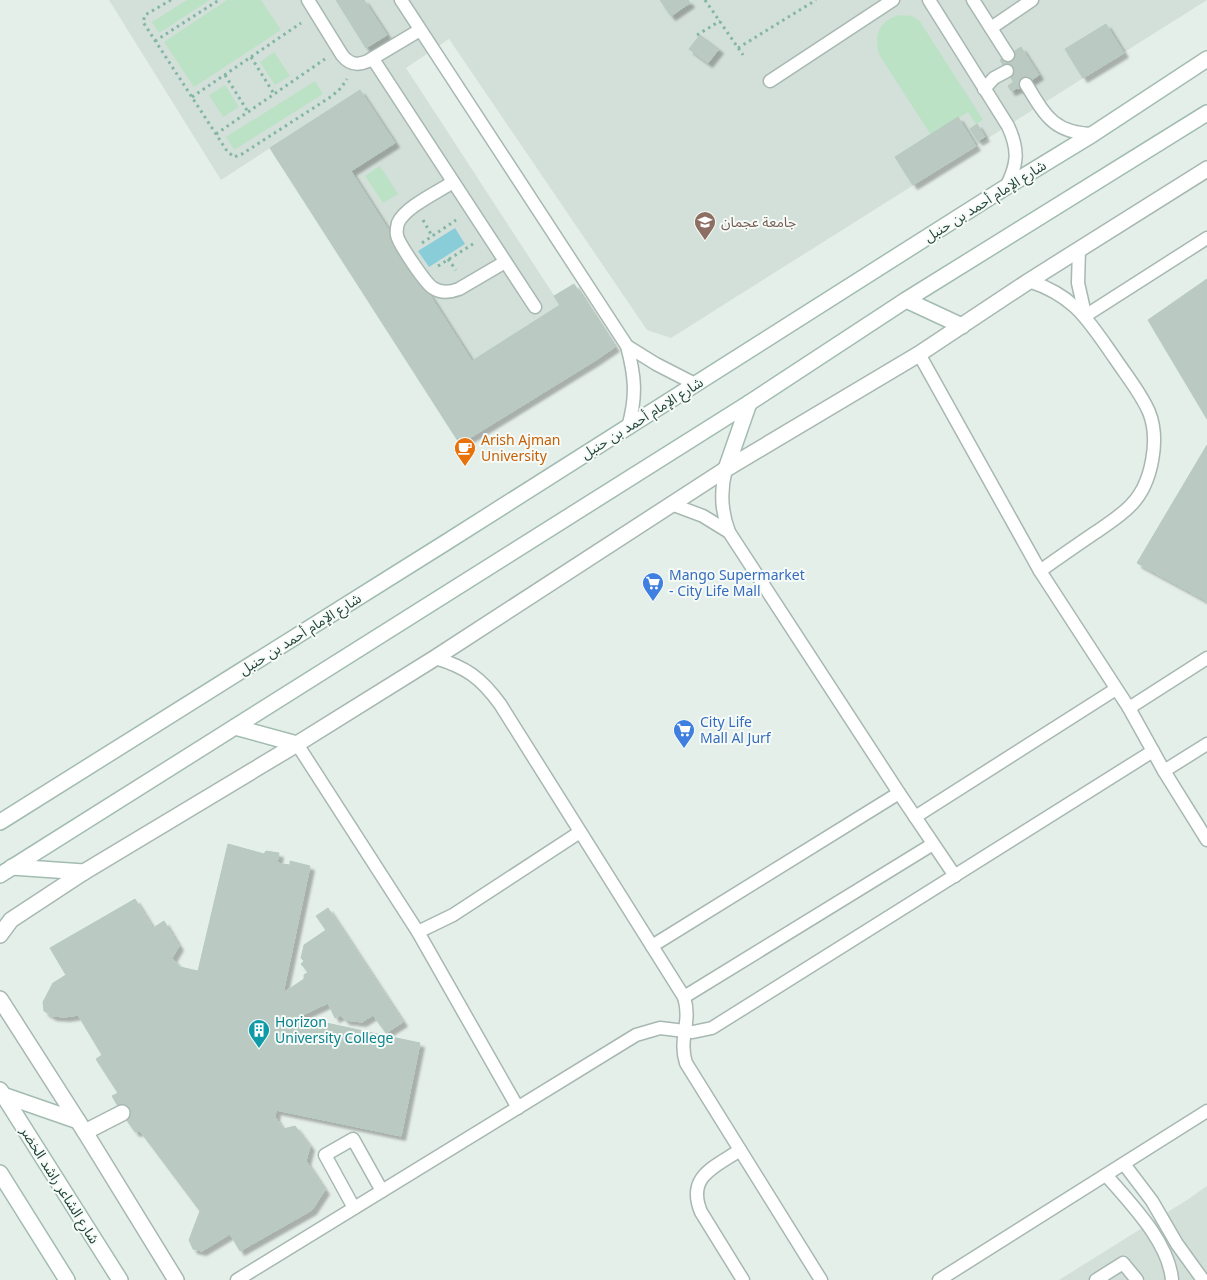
<svg xmlns="http://www.w3.org/2000/svg" width="1207" height="1280" font-family="'Noto Sans','Noto Sans Arabic',sans-serif">
  <defs>
    <filter id="shadow"><feDropShadow dx="4.5" dy="4.5" stdDeviation="1" flood-color="#0004"/></filter>
  </defs>
  <rect width="100%" height="100%" fill="#e5efea"/>
  <g fill="#d3dfd9">
    <polygon points="109,0 1207,0 671,338 647,330 449,39 406,68 596,360 460,444 270,148 221,180"/>
    <polygon points="1207,1186 1207,1280 1059,1280 1187,1200"/>
  </g>
  <g fill="#bce2c6">
    <polygon points="187,0 210,0 159,33 152,22"/>
    <polygon points="227,0 261,0 281,30 194,87 164,42"/>
    <path d="M 898,15 L 912,16 L 919,20 L 983,120 L 976,124 L 968,112 L 931,135 L 880,56 C 873,37 878,22 898,15 Z"/>
    <polygon points="274,52 290,76 275,85 260,62"/>
    <polygon points="315,81 323,94 234,150 226,137"/>
    <polygon points="225,85 239,107 223,117 209,95"/>
    <polygon points="380,166 398,194 383,203 365,176"/>
  </g>
  <polygon fill="#89cdd8" points="455,228 465,244 429,267 418,251"/>
  <g fill="#bacac3" stroke="#b6cac1" filter="url(#shadow)">
    <polygon points="336,0 361,0 343,11"/>
    <polygon points="361,0 364,0 387,35 366,48 343,11"/>
    <polygon points="660,0 688,0 690,3 671,16"/>
    <polygon points="1106,24 1124,53 1083,78 1065,49"/>
    <polygon points="700,35 719,49 708,63 689,49"/>
    <polygon points="1021,47 1039,75 1018,89 1000,60"/>
    <polygon points="1013,82 1017,88 1011,91 1008,86"/>
    <polygon points="360,90 395,143 351,171 472,361 560,305 596,360 460,444 270,148"/>
    <polygon points="958,117 976,146 913,185 895,157"/>
    <polygon points="977,124 985,137 978,141 970,129"/>
    <polygon points="1207,279 1207,419 1148,320"/>
    <polygon points="574,284 615,347 596,360 554,296"/>
    <polygon points="1207,445 1207,601 1137,563"/>
    <polygon points="228,844 264,854 266,851 279,853 277,863 290,865 290,861 310,866 283,993 304,979 304,975 308,972 301,964 304,961 301,958 304,945 326,930 316,916 328,908 403,1022 386,1033 373,1015 362,1022 345,1020 341,1015 335,1018 328,1003 298,1017 420,1043 401,1136 276,1110 275,1117 283,1129 295,1126 310,1146 306,1161 325,1190 312,1210 240,1251 230,1234 202,1251 193,1249 189,1240 200,1211 140,1131 135,1132 122,1113 112,1096 118,1093 96,1059 102,1055 78,1015 65,1017 52,1016 44,1011 43,1002 53,983 66,975 50,948 135,899 153,928 164,921 179,946 172,958 180,967 198,971"/>
  </g>
  <g fill="none" stroke-linecap="round" stroke-linejoin="round">
    <g stroke="#a7b8b2" stroke-width="15">
      <g id="lane">
        <path d="M 308,0 L 342,55 C 349,64 357,66 368,61 L 420,30"/>
        <path d="M 401,0 L 627,346 C 635,376 637,396 628,427"/>
        <path d="M 929,0 L 1008,126 C 1019,150 1018,164 1006,187"/>
        <polyline points="973,0 1008,55"/>
        <polyline points="991,28 1032,0"/>
        <polyline points="373,59 535,307"/>
        <polyline points="770,81 893,0"/>
        <path d="M 1026,84 C 1045,115 1053,133 1093,134"/>
        <polyline points="984,89 994,78 1007,71"/>
        <path d="M 453,182 C 438,192 405,207 398,223 C 397,227 396,231 397,235 C 398,243 426,284 433,288 C 442,294 451,292 459,289 L 505,262"/>
        <polyline points="1079,249 1078,283 1085,314"/>
        <path d="M 1029,281 C 1075,296 1088,320 1114,357 C 1126,375 1141,393 1149,412 C 1160,439 1152,483 1132,504 C 1122,515 1108,524 1096,532 C 1077,545 1058,558 1040,571"/>
        <polyline points="1085,316 1207,238"/>
        <polyline points="627,346 656,364 695,384"/>
        <polyline points="919,354 1040,571 1129,708 1164,771 1207,840"/>
        <path d="M 726,469 C 720,491 721,511 729,532 L 899,793 L 955,876"/>
        <polyline points="671,504 703,516 729,532"/>
        <path d="M 435,658 C 466,667 481,678 500,704 L 684,997 C 692,1023 678,1038 686,1063 L 821,1280"/>
        <polyline points="1129,708 1207,658"/>
        <polyline points="297,744 418,932 518,1108"/>
        <polyline points="1164,771 1207,744"/>
        <polyline points="915,817 1116,689"/>
        <polyline points="418,932 453,915 580,832"/>
        <polyline points="652,946 899,793"/>
        <polyline points="684,997 933,844"/>
        <path d="M 740,1150 C 715,1167 686,1176 701,1212 L 743,1280"/>
        <polyline points="1124,1164 1152,1201 1177,1244 1203,1280"/>
        <path d="M 1106,1175 C 1130,1203 1169,1242 1172,1280"/>
        <polyline points="354,1208 325,1155 353,1139 382,1191"/>
        <polyline points="237,1280 636,1035 660,1028 693,1032 712,1028 1153,751"/>
        <polyline points="939,1280 1207,1111"/>
        <polyline points="1096,1280 1123,1263 1137,1280"/>
      </g>
    </g>
    <g stroke="#a7b8b2" stroke-width="18">
      <g id="street">
        <polyline points="0,935 11,920 84,872 297,744 435,658 726,469 919,354 1029,281 1207,169"/>
        <polyline points="0,999 85,1132 176,1280"/>
        <polyline points="85,1132 122,1113"/>
      </g>
    </g>
    <g stroke="#a2bcb2" stroke-width="18">
      <g id="secondary">
        <polyline points="906,300 962,326"/>
        <polyline points="726,469 749,403"/>
        <polyline points="235,727 297,744"/>
        <polyline points="0,822 445,543 1006,187 1093,134 1207,59"/>
        <polyline points="12,867 84,872"/>
        <polyline points="0,875 749,403 906,300 1207,113"/>
        <polyline points="0,1090 120,1280"/>
        <polyline points="3,1095 78,1121"/>
        <polyline points="0,1173 67,1280"/>
      </g>
    </g>
    <g stroke="#82b6a5" stroke-width="3" stroke-dasharray="2.5 4" stroke-linecap="butt">
      <polyline points="171,0 145,15 143,22 227,151 234,157 242,154 332,96 341,88 347,79"/>
      <polyline points="705,0 743,55"/>
      <polyline points="697,35 720,21"/>
      <polyline points="155,41 219,0"/>
      <polyline points="738,48 816,0"/>
      <polyline points="251,57 274,94"/>
      <polyline points="225,75 248,112"/>
      <polyline points="192,97 301,23"/>
      <polyline points="216,134 325,59"/>
      <polyline points="423,220 432,236"/>
      <polyline points="422,243 456,220"/>
      <polyline points="448,259 456,270"/>
      <polyline points="438,266 473,244"/>
    </g>
    <use href="#lane" stroke="#fff" stroke-width="12"/>
    <use href="#street" stroke="#fff" stroke-width="15"/>
    <use href="#secondary" stroke="#fff" stroke-width="15"/>
  </g>
  <defs>
    <g id="university-pin" transform="scale(1.125)"><path d="M0 17L-7.5 6A9.5 9.5 0 1 1 7.5 6Z" fill="#8d6e63" stroke="#f6fbf8"/><path d="M0-5L7-2L0 1L-7-2ZM-4 1L0 2.5L4 1V4Q0 6-4 4Z" fill="#fff"/></g>
    <g id="cafe-pin" transform="scale(1.125)"><path d="M0 17L-7.5 6A9.5 9.5 0 1 1 7.5 6Z" fill="#e8710a" stroke="#f6fbf8"/><path d="M-5.5-4.5H6V0H3Q3 3.5 0 3.5H-2.5Q-5.5 3.5-5.5 0ZM3-3.2v2h1.7v-2ZM-6 4.5H4V6H-6Z" fill="#fff"/></g>
    <g id="supermarket-pin" transform="scale(1.125)"><path d="M0 17L-7.5 6A9.5 9.5 0 1 1 7.5 6Z" fill="#3f7fe0" stroke="#f6fbf8"/><path d="M-6-5.5h2.5l.6 2H6L4.5 2H-2.5L-4.4-4H-6ZM-1.5 3.2a1.3 1.3 0 1 0 .1 0ZM3 3.2a1.3 1.3 0 1 0 .1 0Z" fill="#fff"/></g>
    <g id="building-pin" transform="scale(1.125)"><path d="M0 17L-7.5 6A9.5 9.5 0 1 1 7.5 6Z" fill="#0f9aa8" stroke="#f6fbf8"/><path d="M-4-6H4V6H1V3H-1V6H-4ZM-2.5-4.3h1.7v1.8h-1.7ZM.8-4.3h1.7v1.8H.8ZM-2.5-1h1.7V.8h-1.7ZM.8-1h1.7V.8H.8Z" fill="#fff"/></g>
  </defs>
  <g fill-rule="evenodd">
    <use href="#university-pin" x="705" y="222"/>
    <use href="#cafe-pin" x="465" y="448"/>
    <use href="#supermarket-pin" x="653" y="583"/>
    <use href="#supermarket-pin" x="684" y="730"/>
    <use href="#building-pin" x="259" y="1030"/>
  </g>
  <g text-anchor="middle" stroke-width="4" stroke-linejoin="round" paint-order="stroke">
    <g font-size="14" fill="#22433a" stroke="#f6fbf8">
      <text transform="translate(985 201) rotate(-32)" y="5">شارع الإمام أحمد بن حنبل</text>
      <text transform="translate(642 418) rotate(-32)" y="5">شارع الإمام أحمد بن حنبل</text>
      <text transform="translate(300 634) rotate(-32)" y="5">شارع الإمام أحمد بن حنبل</text>
      <text transform="translate(60 1185) rotate(58)" y="5">شارع الشاعر راشد الخضر</text>
    </g>
    <g font-size="14" fill="#785e54" stroke="#f6fbf8" text-anchor="start">
      <text x="721" y="227">جامعة عجمان</text>
    </g>
    <g font-size="14" fill="#c56008" stroke="#f6fbf8" text-anchor="start">
      <text x="481" y="445">Arish Ajman<tspan x="481" dy="16">University</tspan></text>
    </g>
    <g font-size="14" fill="#366cbe" stroke="#f6fbf8" text-anchor="start">
      <text x="669" y="580">Mango Supermarket<tspan x="669" dy="16">- City Life Mall</tspan></text>
      <text x="700" y="727">City Life<tspan x="700" dy="16">Mall Al Jurf</tspan></text>
    </g>
    <g font-size="14" fill="#0d838f" stroke="#f6fbf8" text-anchor="start">
      <text x="275" y="1027">Horizon<tspan x="275" dy="16">University College</tspan></text>
    </g>
  </g>
</svg>
